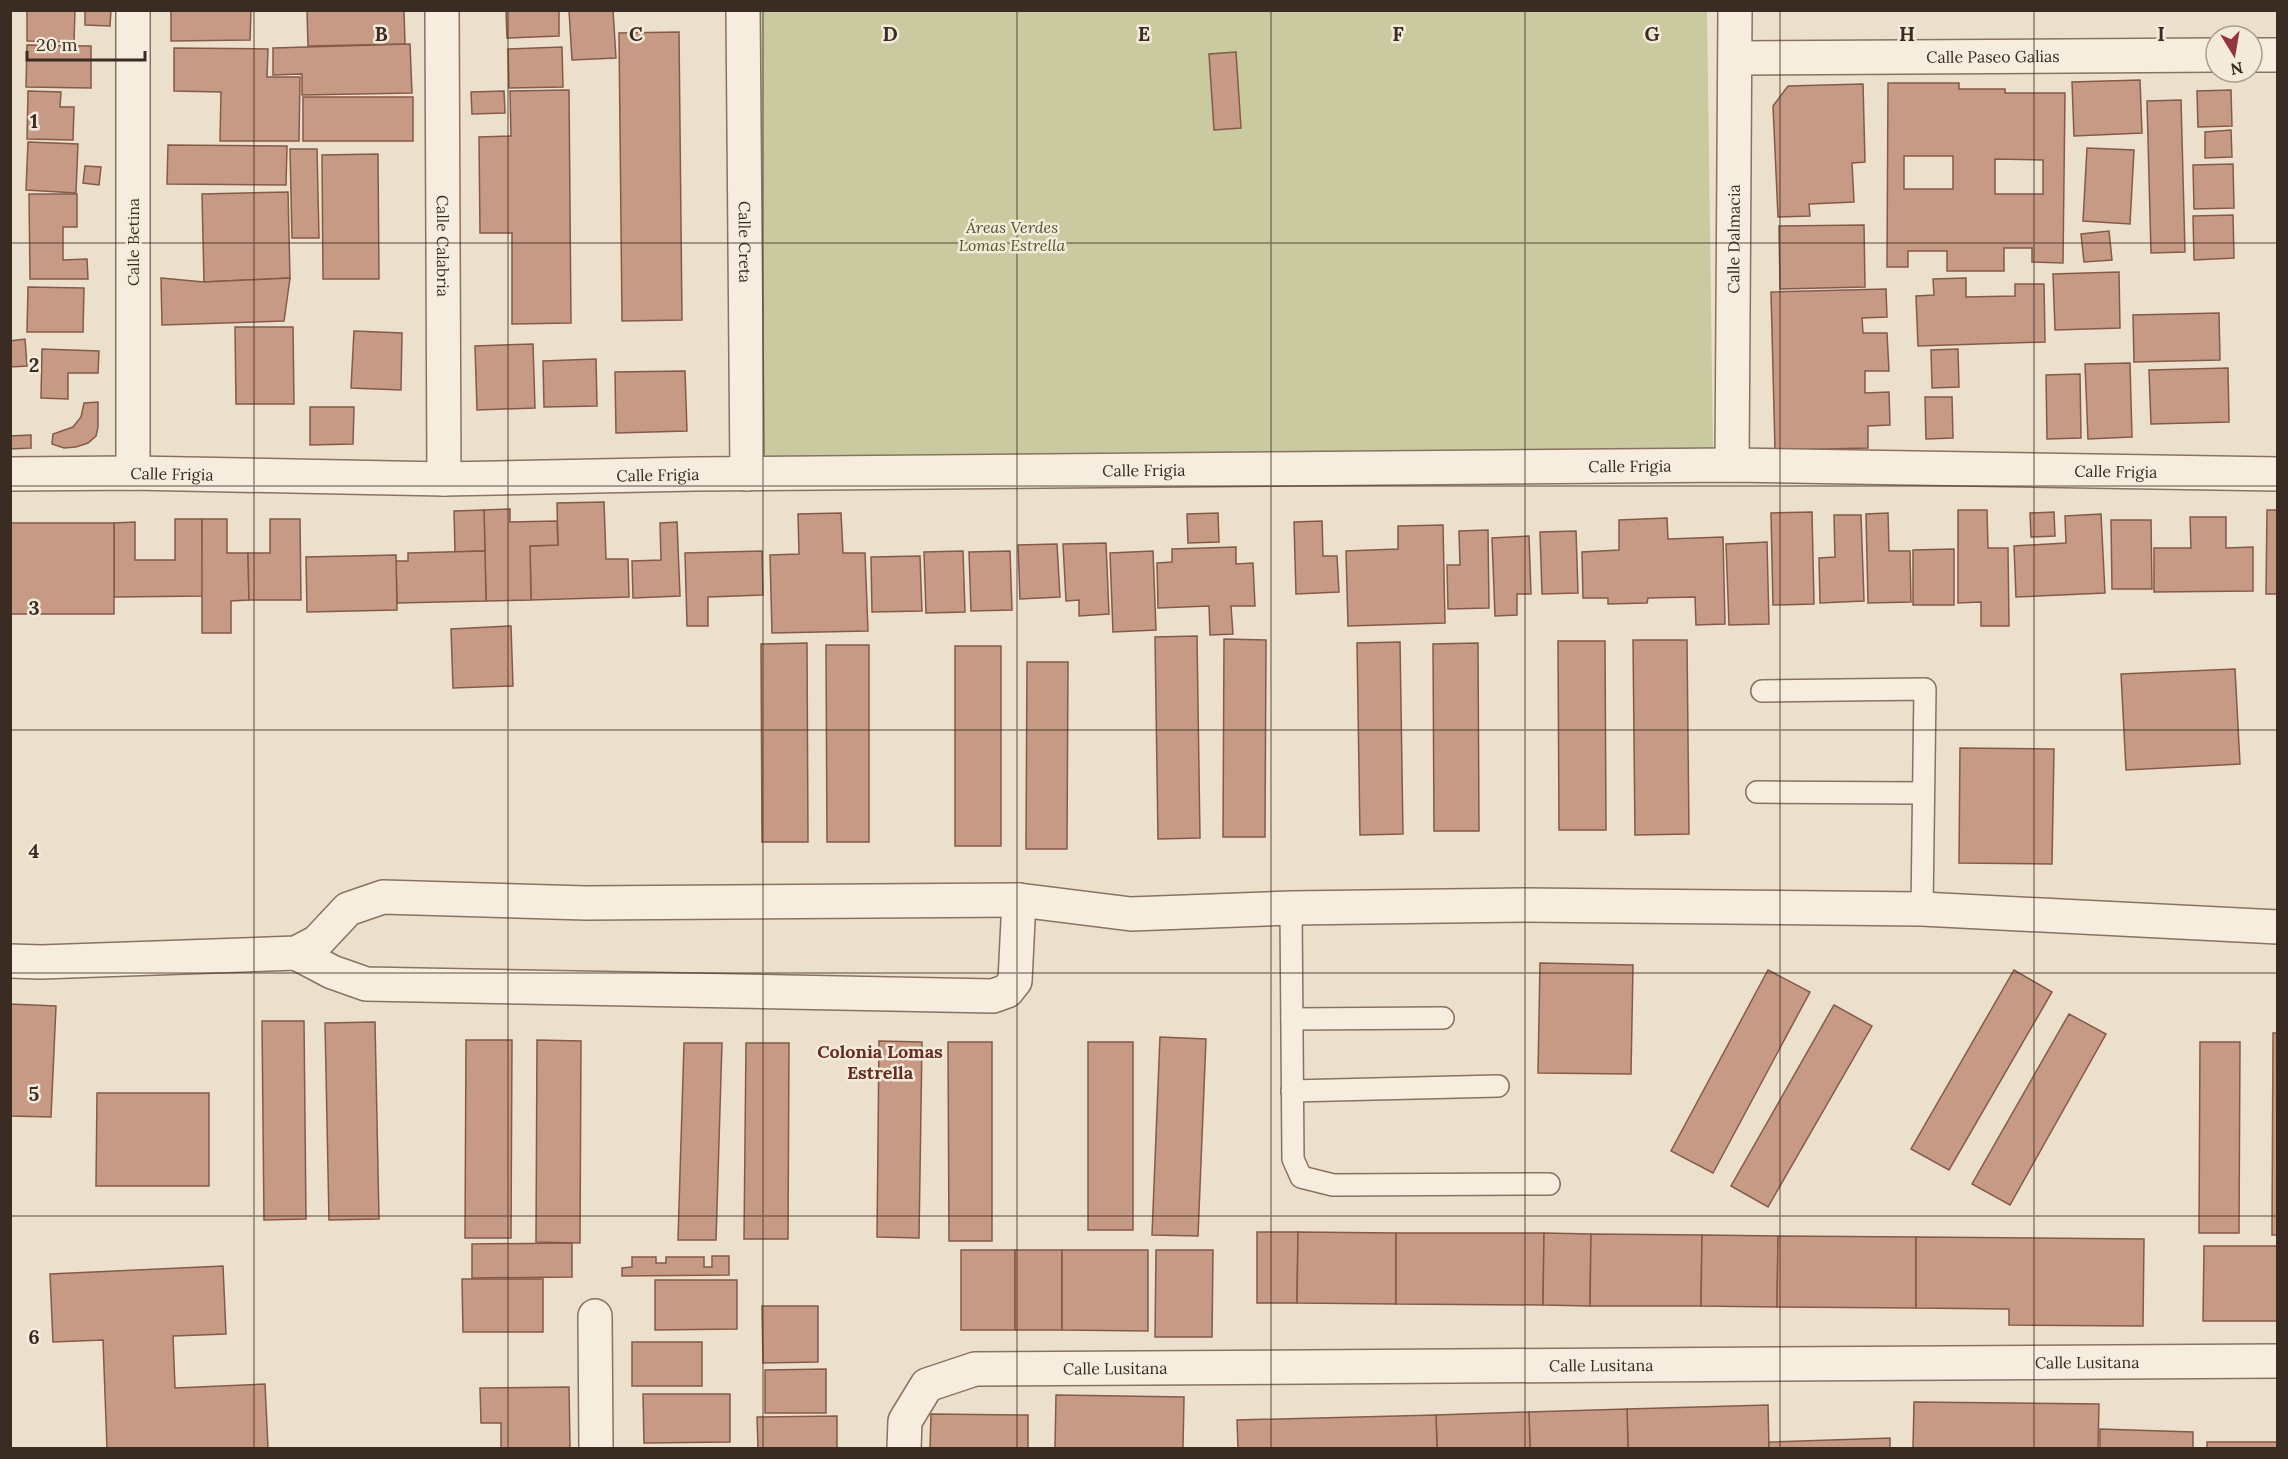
<svg xmlns="http://www.w3.org/2000/svg" width="2288" height="1459" font-family="Lora,serif">
  <rect width="100%" height="100%" fill="#ecdfcb"/>
  <polygon fill="#c9caa0" points="757,11 1707,11 1713,451 756,465"/>
  <g fill="#c79a85" stroke="#855a48" stroke-width="1.5" fill-rule="evenodd">
    <polygon points="27,10 75,10 74,42 27,41"/>
    <polygon points="85,10 111,10 110,26 85,25"/>
    <polygon points="171,10 251,10 250,40 171,41"/>
    <polygon points="307,10 404,10 405,44 308,46"/>
    <polygon points="506,10 559,10 559,36 507,38"/>
    <polygon points="569,10 613,10 616,58 572,60"/>
    <polygon points="679,32 682,320 622,321 619,33"/>
    <polygon points="410,44 412,93 302,95 302,74 273,75 273,48"/>
    <polygon points="27,45 91,46 91,88 26,87"/>
    <polygon points="562,47 563,87 509,88 508,49"/>
    <polygon points="174,48 268,49 267,77 300,77 299,141 220,141 221,92 174,91"/>
    <polygon points="1236,52 1241,128 1214,130 1209,54"/>
    <polygon points="2140,80 2142,133 2074,136 2072,82"/>
    <path d="M 1888,83 L 1959,83 L 1959,89 L 2005,89 L 2005,93 L 2065,93 L 2063,263 L 2032,262 L 2032,248 L 2004,248 L 2004,271 L 1947,271 L 1947,251 L 1908,251 L 1908,267 L 1887,267 ZM 1904,156 L 1953,156 L 1953,189 L 1904,189 ZM 1995,159 L 2043,160 L 2043,194 L 1995,194 Z"/>
    <polygon points="1863,84 1865,162 1852,163 1854,202 1809,204 1810,216 1778,217 1773,106 1788,86"/>
    <polygon points="569,90 571,323 512,324 512,233 480,233 479,137 511,136 510,91"/>
    <polygon points="2231,90 2232,126 2198,127 2197,91"/>
    <polygon points="28,91 61,92 60,107 74,107 73,140 27,139"/>
    <polygon points="504,91 505,113 472,114 471,92"/>
    <rect x="303" y="97" width="110" height="44"/>
    <polygon points="2181,100 2185,252 2151,253 2147,101"/>
    <polygon points="2231,130 2232,157 2205,158 2205,132"/>
    <polygon points="28,142 78,144 76,193 26,190"/>
    <polygon points="168,145 287,146 286,185 167,184"/>
    <polygon points="2087,148 2134,150 2130,224 2083,221"/>
    <polygon points="290,149 317,149 319,238 292,238"/>
    <polygon points="378,154 379,279 323,279 322,155"/>
    <polygon points="2233,164 2234,208 2194,209 2193,165"/>
    <polygon points="85,166 101,167 99,185 83,183"/>
    <polygon points="288,192 290,278 204,282 202,194"/>
    <polygon points="29,194 77,194 77,227 63,227 63,260 87,259 88,279 30,279"/>
    <polygon points="2233,215 2234,258 2194,260 2193,216"/>
    <polygon points="1864,225 1865,287 1780,289 1779,226"/>
    <polygon points="2109,231 2112,260 2084,262 2081,234"/>
    <polygon points="2119,272 2120,328 2055,330 2053,274"/>
    <polygon points="161,278 204,282 290,278 284,321 162,325"/>
    <polygon points="1966,278 1966,297 2015,296 2015,284 2044,284 2045,342 1918,346 1916,296 1934,295 1933,279"/>
    <polygon points="28,287 84,288 83,332 27,332"/>
    <polygon points="1886,289 1887,317 1862,318 1863,333 1887,333 1889,371 1865,371 1865,393 1889,392 1890,425 1868,426 1868,448 1775,450 1771,292"/>
    <polygon points="2219,313 2220,360 2134,362 2133,315"/>
    <polygon points="235,327 293,327 294,404 236,404"/>
    <polygon points="354,331 402,333 401,390 351,388"/>
    <polygon points="25,339 27,366 10,367 10,341"/>
    <polygon points="533,344 535,408 477,410 475,346"/>
    <polygon points="42,349 99,351 98,373 68,373 68,399 41,398"/>
    <polygon points="1958,349 1959,387 1932,388 1931,350"/>
    <polygon points="596,359 597,406 544,407 543,361"/>
    <polygon points="2130,363 2132,437 2088,439 2085,364"/>
    <polygon points="2228,368 2229,422 2151,424 2149,370"/>
    <polygon points="685,371 687,431 616,433 615,372"/>
    <polygon points="2080,374 2081,438 2047,439 2046,375"/>
    <polygon points="1925,397 1952,397 1953,438 1926,439"/>
    <polygon points="98,402 98,427 96,436 88,443 76,447 64,448 52,444 53,434 73,427 81,417 84,403"/>
    <polygon points="310,407 354,407 353,444 310,445"/>
    <polygon points="31,435 31,448 10,449 10,436"/>
    <polygon points="604,502 606,559 628,559 629,597 531,600 530,546 558,545 557,503"/>
    <polygon points="510,509 510,522 557,521 558,545 530,546 531,600 486,601 484,510"/>
    <polygon points="484,510 485,551 455,552 454,511"/>
    <polygon points="1958,510 1987,510 1988,548 2008,548 2009,626 1981,626 1981,602 1958,603"/>
    <polygon points="2267,510 2278,510 2278,594 2266,594"/>
    <polygon points="1812,512 1814,604 1773,605 1771,513"/>
    <polygon points="2054,512 2055,536 2031,537 2030,513"/>
    <polygon points="841,513 843,553 865,553 868,631 772,633 770,555 799,554 798,514"/>
    <polygon points="1218,513 1219,542 1188,543 1187,514"/>
    <polygon points="1888,513 1889,551 1910,551 1911,602 1868,603 1866,514"/>
    <polygon points="2101,514 2105,593 2016,597 2014,546 2066,543 2065,516"/>
    <polygon points="1834,515 1861,515 1864,601 1820,603 1819,558 1835,557"/>
    <polygon points="2190,517 2226,517 2226,548 2253,547 2253,591 2154,592 2154,548 2191,548"/>
    <polygon points="1667,518 1668,539 1723,537 1725,624 1696,625 1695,597 1648,598 1647,603 1608,604 1608,598 1583,598 1582,552 1619,550 1619,520"/>
    <polygon points="175,519 202,519 203,596 114,597 114,523 135,522 135,560 175,560"/>
    <polygon points="202,519 227,519 227,553 248,553 249,600 231,601 231,633 202,633"/>
    <polygon points="270,519 300,519 301,600 249,600 248,553 270,553"/>
    <polygon points="2111,520 2151,520 2152,589 2112,589"/>
    <polygon points="1322,521 1323,556 1337,556 1339,592 1296,594 1294,522"/>
    <polygon points="677,522 680,596 633,598 632,561 661,560 660,523"/>
    <rect x="10" y="523" width="1" height="91"/>
    <rect x="11" y="523" width="103" height="91"/>
    <polygon points="1443,525 1445,623 1348,626 1346,551 1398,549 1398,526"/>
    <polygon points="1488,530 1489,608 1448,609 1447,565 1460,565 1459,531"/>
    <polygon points="1576,531 1578,593 1542,594 1540,532"/>
    <polygon points="1529,536 1531,594 1517,594 1517,615 1495,616 1492,538"/>
    <polygon points="1767,542 1769,624 1729,625 1726,544"/>
    <polygon points="1106,543 1109,614 1079,616 1079,600 1066,601 1063,544"/>
    <polygon points="1057,544 1060,597 1020,599 1018,545"/>
    <polygon points="1236,547 1236,564 1253,563 1255,606 1231,606 1233,634 1210,635 1209,606 1158,608 1157,563 1172,562 1172,549"/>
    <polygon points="1954,549 1954,605 1913,605 1913,550"/>
    <polygon points="485,551 486,601 397,603 396,561 408,561 408,553"/>
    <polygon points="762,551 763,595 708,597 708,626 687,626 685,553"/>
    <polygon points="963,551 965,612 926,613 924,552"/>
    <polygon points="1010,551 1012,610 971,611 969,552"/>
    <polygon points="1153,551 1156,630 1113,632 1110,553"/>
    <polygon points="396,555 397,610 307,612 306,557"/>
    <polygon points="920,556 922,611 872,612 871,557"/>
    <polygon points="511,626 513,686 453,688 451,629"/>
    <polygon points="1197,636 1200,838 1158,839 1155,637"/>
    <polygon points="1224,639 1266,640 1265,837 1223,837"/>
    <polygon points="1633,640 1687,640 1689,834 1635,835"/>
    <polygon points="1558,641 1605,641 1606,830 1559,830"/>
    <polygon points="1400,642 1403,834 1360,835 1357,643"/>
    <polygon points="807,643 808,842 762,842 761,644"/>
    <polygon points="1478,643 1479,831 1434,831 1433,644"/>
    <polygon points="826,645 869,645 869,842 827,842"/>
    <rect x="955" y="646" width="46" height="200"/>
    <polygon points="1027,662 1068,662 1067,849 1026,849"/>
    <polygon points="2235,669 2240,764 2126,770 2121,674"/>
    <polygon points="1960,748 2054,749 2052,864 1959,863"/>
    <polygon points="1540,963 1633,965 1631,1074 1538,1073"/>
    <polygon points="1768,970 1810,992 1713,1173 1671,1151"/>
    <polygon points="2014,970 2052,992 1949,1170 1911,1149"/>
    <polygon points="10,1004 56,1006 51,1117 10,1116"/>
    <polygon points="1834,1005 1872,1026 1768,1207 1731,1186"/>
    <polygon points="2069,1014 2106,1034 2010,1205 1972,1184"/>
    <polygon points="262,1021 304,1021 306,1219 264,1220"/>
    <polygon points="375,1022 379,1219 329,1220 325,1023"/>
    <polygon points="2273,1033 2278,1033 2278,1235 2272,1235"/>
    <polygon points="1160,1037 1206,1039 1198,1236 1152,1235"/>
    <polygon points="466,1040 512,1040 511,1238 465,1238"/>
    <polygon points="537,1040 581,1041 580,1243 536,1242"/>
    <polygon points="879,1041 922,1042 919,1238 877,1237"/>
    <polygon points="948,1042 992,1042 992,1241 949,1241"/>
    <rect x="1088" y="1042" width="45" height="188"/>
    <polygon points="2200,1042 2240,1042 2239,1233 2199,1233"/>
    <polygon points="684,1043 722,1043 716,1240 678,1240"/>
    <polygon points="746,1043 789,1043 788,1239 744,1239"/>
    <polygon points="97,1093 209,1093 209,1186 96,1186"/>
    <polygon points="1257,1232 1298,1232 1297,1303 1257,1303"/>
    <polygon points="1298,1232 1396,1233 1396,1304 1297,1303"/>
    <polygon points="1396,1233 1544,1233 1543,1305 1396,1304"/>
    <polygon points="1544,1233 1591,1234 1590,1306 1543,1305"/>
    <polygon points="1591,1234 1702,1235 1701,1306 1590,1306"/>
    <polygon points="1702,1235 1778,1236 1777,1307 1701,1306"/>
    <polygon points="1778,1236 1916,1237 1916,1308 1777,1307"/>
    <polygon points="1916,1237 2144,1239 2143,1326 2009,1325 2009,1309 1916,1308"/>
    <polygon points="572,1243 572,1277 472,1278 472,1244"/>
    <polygon points="2204,1246 2278,1246 2278,1321 2203,1321"/>
    <rect x="961" y="1250" width="54" height="80"/>
    <rect x="1015" y="1250" width="47" height="80"/>
    <polygon points="1062,1250 1148,1250 1148,1331 1062,1330"/>
    <polygon points="1156,1250 1213,1250 1212,1337 1155,1337"/>
    <polygon points="712,1256 729,1256 729,1275 622,1276 622,1268 632,1267 632,1257 656,1257 656,1263 666,1263 666,1257 704,1257 704,1267 712,1267"/>
    <polygon points="223,1266 226,1334 173,1336 175,1388 265,1384 268,1448 107,1448 103,1340 53,1342 50,1274"/>
    <polygon points="462,1279 543,1279 543,1332 463,1332"/>
    <polygon points="655,1280 737,1280 737,1329 655,1330"/>
    <polygon points="762,1306 818,1306 818,1362 763,1363"/>
    <rect x="632" y="1342" width="70" height="44"/>
    <polygon points="826,1369 826,1413 765,1413 765,1370"/>
    <polygon points="569,1387 570,1448 501,1448 501,1423 481,1423 480,1388"/>
    <polygon points="643,1394 730,1394 730,1442 644,1443"/>
    <polygon points="1056,1395 1184,1397 1183,1448 1055,1448"/>
    <polygon points="1914,1402 2099,1404 2098,1448 1913,1448"/>
    <polygon points="1768,1405 1769,1448 1628,1448 1627,1409"/>
    <polygon points="1627,1409 1628,1448 1530,1448 1529,1412"/>
    <polygon points="1529,1412 1530,1448 1437,1448 1436,1415"/>
    <polygon points="931,1414 1028,1415 1028,1448 930,1448"/>
    <polygon points="1436,1415 1437,1448 1238,1448 1237,1420"/>
    <polygon points="837,1416 837,1448 758,1448 757,1417"/>
    <polygon points="2100,1429 2193,1432 2193,1448 2100,1448"/>
    <polygon points="1890,1438 1890,1448 1769,1448 1769,1442"/>
    <rect x="2207" y="1442" width="71" height="6"/>
  </g>
  <g fill="none" stroke-linecap="round" stroke-linejoin="round">
    <g stroke="#887260" stroke-width="24">
      <g id="service">
        <polyline points="1762,691 1925,689 1922,909"/>
        <polyline points="1757,792 1923,793"/>
        <polyline points="1291,908 1293,1159 1301,1177 1333,1185 1549,1184"/>
        <polyline points="1292,1019 1443,1018"/>
        <polyline points="1292,1091 1498,1086"/>
      </g>
    </g>
    <g stroke="#887260" stroke-width="36">
      <g id="minor">
        <path id="s1" d="M 442,10 L 444,479"/>
        <path id="s2" d="M 743,10 L 747,474"/>
        <polyline points="2252,55 2278,55"/>
        <path id="s3" d="M 1735,58 L 2216,55"/>
        <path id="s4" d="M 1732,465 L 1735,10"/>
        <polyline points="133,473 133,10"/>
        <path id="s5" d="M 10,474 L 133,473 L 444,479 L 695,474 L 1732,465 L 2278,474"/>
        <polyline points="296,953 332,972 366,984 993,996 1007,991 1015,981 1019,900"/>
        <polyline points="10,961 41,962 296,953 317,942 348,909 383,897 586,903 1019,900 1131,914 1291,908 1524,905 1922,909 2278,927"/>
        <polyline points="595,1316 596,1448"/>
        <path id="s6" d="M 904,1448 L 905,1421 L 927,1385 L 975,1369 L 2278,1361"/>
      </g>
    </g>
    <use href="#service" stroke="#f7edde" stroke-width="21"/>
    <use href="#minor" stroke="#f7edde" stroke-width="33"/>
  </g>
  <path fill="none" stroke="#3a2c23" stroke-width="1.5" stroke-opacity="0.55" d="M 254,10 L 254,1448M 508,10 L 508,1448M 763,10 L 763,1448M 1017,10 L 1017,1448M 1271,10 L 1271,1448M 1525,10 L 1525,1448M 1780,10 L 1780,1448M 2034,10 L 2034,1448M 10,243 L 2278,243M 10,486 L 2278,486M 10,730 L 2278,730M 10,973 L 2278,973M 10,1216 L 2278,1216"/>
  <g text-anchor="middle" stroke-width="5" stroke-linejoin="round" paint-order="stroke">
    <g font-size="16" fill="#3a2c23" stroke="#f4eada">
      <text dy="6" stroke="none"><textPath href="#s3" startOffset="258">Calle Paseo Galias</textPath></text>
      <text dy="6" stroke="none"><textPath href="#s4" startOffset="226">Calle Dalmacia</textPath></text>
      <text transform="translate(133 242) rotate(-90)" y="6">Calle Betina</text>
      <text dy="6" stroke="none"><textPath href="#s2" startOffset="232">Calle Creta</textPath></text>
      <text dy="6" stroke="none"><textPath href="#s1" startOffset="236">Calle Calabria</textPath></text>
      <text dy="6" stroke="none"><textPath href="#s5" startOffset="1620">Calle Frigia</textPath></text>
      <text dy="6" stroke="none"><textPath href="#s5" startOffset="1134">Calle Frigia</textPath></text>
      <text dy="6" stroke="none"><textPath href="#s5" startOffset="2106">Calle Frigia</textPath></text>
      <text dy="6" stroke="none"><textPath href="#s5" startOffset="162">Calle Frigia</textPath></text>
      <text dy="6" stroke="none"><textPath href="#s5" startOffset="648">Calle Frigia</textPath></text>
      <text dy="6" stroke="none"><textPath href="#s6" startOffset="1232">Calle Lusitana</textPath></text>
      <text dy="6" stroke="none"><textPath href="#s6" startOffset="746">Calle Lusitana</textPath></text>
      <text dy="6" stroke="none"><textPath href="#s6" startOffset="260">Calle Lusitana</textPath></text>
    </g>
    <g font-size="16" font-style="italic" fill="#4e542b" stroke="#f4eada">
      <text x="1012" y="233">Áreas Verdes<tspan x="1012" dy="18">Lomas Estrella</tspan></text>
    </g>
    <g font-size="18" font-weight="bold" fill="#632c25" stroke="#f4eada">
      <text x="880" y="1058">Colonia Lomas<tspan x="880" dy="21">Estrella</tspan></text>
    </g>
  </g>
  <g font-size="20" text-anchor="middle" font-weight="bold" fill="#3a2c23" stroke="#f4eada" stroke-width="5" stroke-linejoin="round" paint-order="stroke">
    <text x="381" y="41">B</text>
    <text x="636" y="41">C</text>
    <text x="890" y="41">D</text>
    <text x="1144" y="41">E</text>
    <text x="1398" y="41">F</text>
    <text x="1652" y="41">G</text>
    <text x="1907" y="41">H</text>
    <text x="2161" y="41">I</text>
    <text x="34" y="128">1</text>
    <text x="34" y="372">2</text>
    <text x="34" y="615">3</text>
    <text x="34" y="858">4</text>
    <text x="34" y="1101">5</text>
    <text x="34" y="1344">6</text>
  </g>
  <rect width="2288" height="1459" fill="none" stroke="#3a2c23" stroke-width="24"/>
  <g transform="translate(2234 54) rotate(169)"><circle r="28" fill="#f4eada" stroke="#aa9e91" stroke-width="1.5"/>
  <path d="M0-4.5L10 22L0 15L-10 22Z" fill="#92353f"/>
  <text y="-9" font-size="16" font-weight="bold" text-anchor="middle" fill="#3a2c23">N</text>
  </g>
  <path d="M27 51v9h118v-9" fill="none" stroke="#3a2c23" stroke-width="3"/>
  <text x="36" y="51" font-size="18" fill="#3a2c23" stroke="#f4eada" stroke-width="4.5" paint-order="stroke">20 m</text>
</svg>
